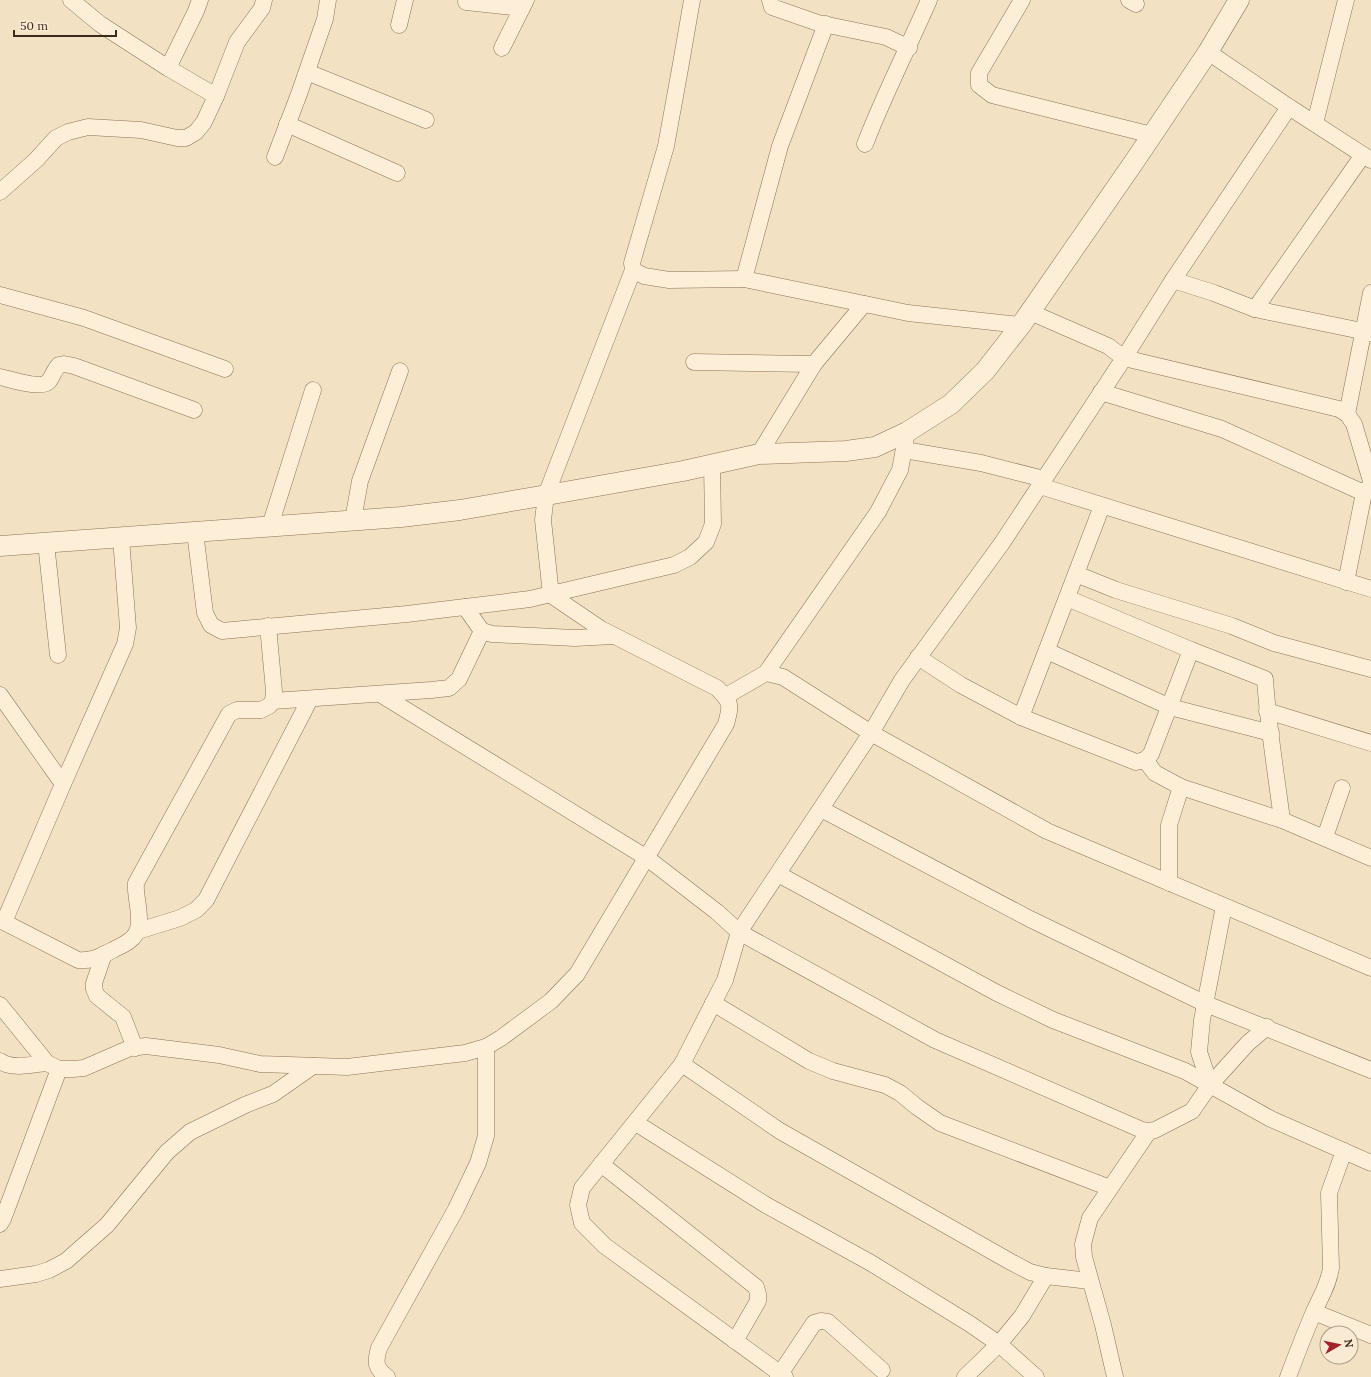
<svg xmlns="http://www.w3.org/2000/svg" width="1371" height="1377" font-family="Lora,serif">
  <rect width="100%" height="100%" fill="#f2e1c3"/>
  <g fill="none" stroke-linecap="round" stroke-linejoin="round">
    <g stroke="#8e7158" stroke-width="17">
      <g id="minor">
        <polyline points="71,0 100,24 168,68 216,96"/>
        <polyline points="692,0 680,69 666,146 632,263 633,270 644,276 669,280 744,279 908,313 1021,325"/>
        <polyline points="770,0 772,7 818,23 886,37 909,48"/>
        <polyline points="1022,0 979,73 979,85 992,95 1152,135"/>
        <polyline points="1129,0 1136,4"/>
        <polyline points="466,2 522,8"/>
        <polyline points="399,25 405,0"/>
        <polyline points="502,48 526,0"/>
        <polyline points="1208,52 1289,107 1371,160"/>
        <polyline points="168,68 196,11 200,0"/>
        <polyline points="307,72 426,120"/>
        <polyline points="1315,123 1346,0"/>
        <polyline points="287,124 397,173"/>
        <path d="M 865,144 C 884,95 908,48 929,0"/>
        <polyline points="275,157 299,94 325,19 328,0"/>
        <polyline points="0,192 36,160 56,138 68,132 88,127 141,130 177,138 186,138 196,132 204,122 216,96 237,42 262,8 264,0"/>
        <polyline points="744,279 780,146 826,24"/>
        <polyline points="1173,280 1214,293 1255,309 1371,333"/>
        <polyline points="0,295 84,318 225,369"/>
        <polyline points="1255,309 1363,155"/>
        <polyline points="1030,312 1108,346 1124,358 1339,409 1347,414 1354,424 1371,481"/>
        <polyline points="694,362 814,364"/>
        <path d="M 0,377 C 10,379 42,390 49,381 C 53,376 54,370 59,365 L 64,364 L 74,366 L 194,410"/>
        <polyline points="1101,392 1222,429 1364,493"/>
        <polyline points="1347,414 1371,293"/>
        <polyline points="904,450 981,463 1044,479"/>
        <polyline points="759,454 814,364 864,304"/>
        <polyline points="1040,486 1371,589"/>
        <polyline points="353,520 360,481 400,371"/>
        <polyline points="270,526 313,390"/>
        <polyline points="195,532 205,613 211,625 222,631 407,614 530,599 674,565 690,557 706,542 713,524 712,464"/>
        <polyline points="46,543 58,655"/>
        <polyline points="1076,574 1116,590 1232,626 1274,643 1371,669"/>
        <polyline points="1346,582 1364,493 1370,486"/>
        <path d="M 1067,598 L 1191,650 L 1265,679 C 1268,726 1276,773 1282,820 L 1371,858"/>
        <polyline points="465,607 482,631 492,634 575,638 613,636"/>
        <polyline points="1047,651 1170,707 1271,733"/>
        <polyline points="918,657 961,685 1021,717 1136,762 1145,760 1151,754 1191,650"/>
        <polyline points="766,673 878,512 900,470 907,432"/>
        <polyline points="380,694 647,858 717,912 739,932 725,980 682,1064 582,1188 578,1205 582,1223 605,1246 785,1377"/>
        <polyline points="0,695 63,784"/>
        <polyline points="726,696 766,673 783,677 871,733 1047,831 1371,968"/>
        <polyline points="273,701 431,690 449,688 459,679 482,631"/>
        <polyline points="1267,711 1371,743"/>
        <polyline points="1021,717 1102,506"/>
        <polyline points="1145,760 1155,773 1181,787 1282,820"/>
        <polyline points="821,809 1030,919 1206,1004 1371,1070"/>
        <polyline points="1325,837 1342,788"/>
        <polyline points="778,874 997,993 1053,1020 1185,1071 1271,1119 1371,1163"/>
        <polyline points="1169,883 1169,825 1181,787"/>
        <path d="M 0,920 L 78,960 C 93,961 99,957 113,950 C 118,947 124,945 129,941 C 148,929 134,900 136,883 L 229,714 L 237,710 L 261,710 L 269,706 L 273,701 L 274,691 L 268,626"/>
        <polyline points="4,922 63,784 125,644 128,628 121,538"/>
        <polyline points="138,931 180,918 196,910 206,900 310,699"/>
        <polyline points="104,954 94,983 94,989 97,996 123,1017 135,1048"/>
        <polyline points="713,1003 809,1061 833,1071 885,1085 900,1093 917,1107 940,1123 1110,1188"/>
        <path d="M 0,1005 L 47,1063 L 59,1069 L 73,1069 L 84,1068 L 130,1048 L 146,1046 L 219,1055 L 260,1064 L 347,1067 L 465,1053 L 486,1047 L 501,1038 L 551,1001 L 577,974 L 726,724 C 731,705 732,703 717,688 L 601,629 L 551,595 L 543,520 L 546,495 L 633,270"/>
        <polyline points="1267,1027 1248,1043 1210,1085 1192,1111 1155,1130 1149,1131 1142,1130 935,1040 739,932 871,733 902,680 1002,543 1124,358 1173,280 1289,107"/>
        <path d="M 0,1061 C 13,1070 32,1064 47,1063"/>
        <polyline points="682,1064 780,1131 1011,1262 1030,1272 1046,1276 1090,1281"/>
        <polyline points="1210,1085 1199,1052 1202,1020 1224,906"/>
        <polyline points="636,1123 766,1205 871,1263 970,1324 999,1344 1036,1377"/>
        <polyline points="601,1164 756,1287 758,1294 758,1301 735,1341"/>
        <polyline points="0,1224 3,1219 59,1069"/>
        <polyline points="0,1279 36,1274 49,1270 66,1261 107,1225 167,1152 190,1132 245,1105 273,1094 313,1066"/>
        <polyline points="1314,1312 1371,1335"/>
        <path d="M 387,1377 C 375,1368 375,1362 379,1348 L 456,1209 L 478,1163 L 486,1136 L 486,1047"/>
        <polyline points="778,1377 814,1323 821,1321 828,1322 882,1370"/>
        <polyline points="965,1377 999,1344 1022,1316 1046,1276"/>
        <polyline points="1115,1377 1103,1325 1084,1257 1083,1244 1090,1218 1149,1131"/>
        <path d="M 1288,1377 C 1296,1356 1304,1335 1313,1314 C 1320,1297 1328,1287 1331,1268 L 1329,1193 L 1344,1151"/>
      </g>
    </g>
    <g stroke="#8e7158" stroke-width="21">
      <polyline id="tertiary" points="0,546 401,517 460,510 570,491 683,471 759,454 846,451 875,447 907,432 951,404 985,371 1021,325 1134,162 1208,52 1239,0"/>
    </g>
    <use href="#minor" stroke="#fceed7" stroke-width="16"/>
    <use href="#tertiary" stroke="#fceed7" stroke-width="20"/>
  </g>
  <g transform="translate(1339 1345) rotate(81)"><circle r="19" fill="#f9ebd3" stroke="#ae9e8a"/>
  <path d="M0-3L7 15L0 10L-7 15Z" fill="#a3222c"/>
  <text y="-6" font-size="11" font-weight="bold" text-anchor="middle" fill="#3d2a1d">N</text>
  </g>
  <path d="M14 30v6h102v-6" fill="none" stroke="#3d2a1d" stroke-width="2"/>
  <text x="20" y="30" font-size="12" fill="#3d2a1d" stroke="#f9ebd3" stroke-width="3" paint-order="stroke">50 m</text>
</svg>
